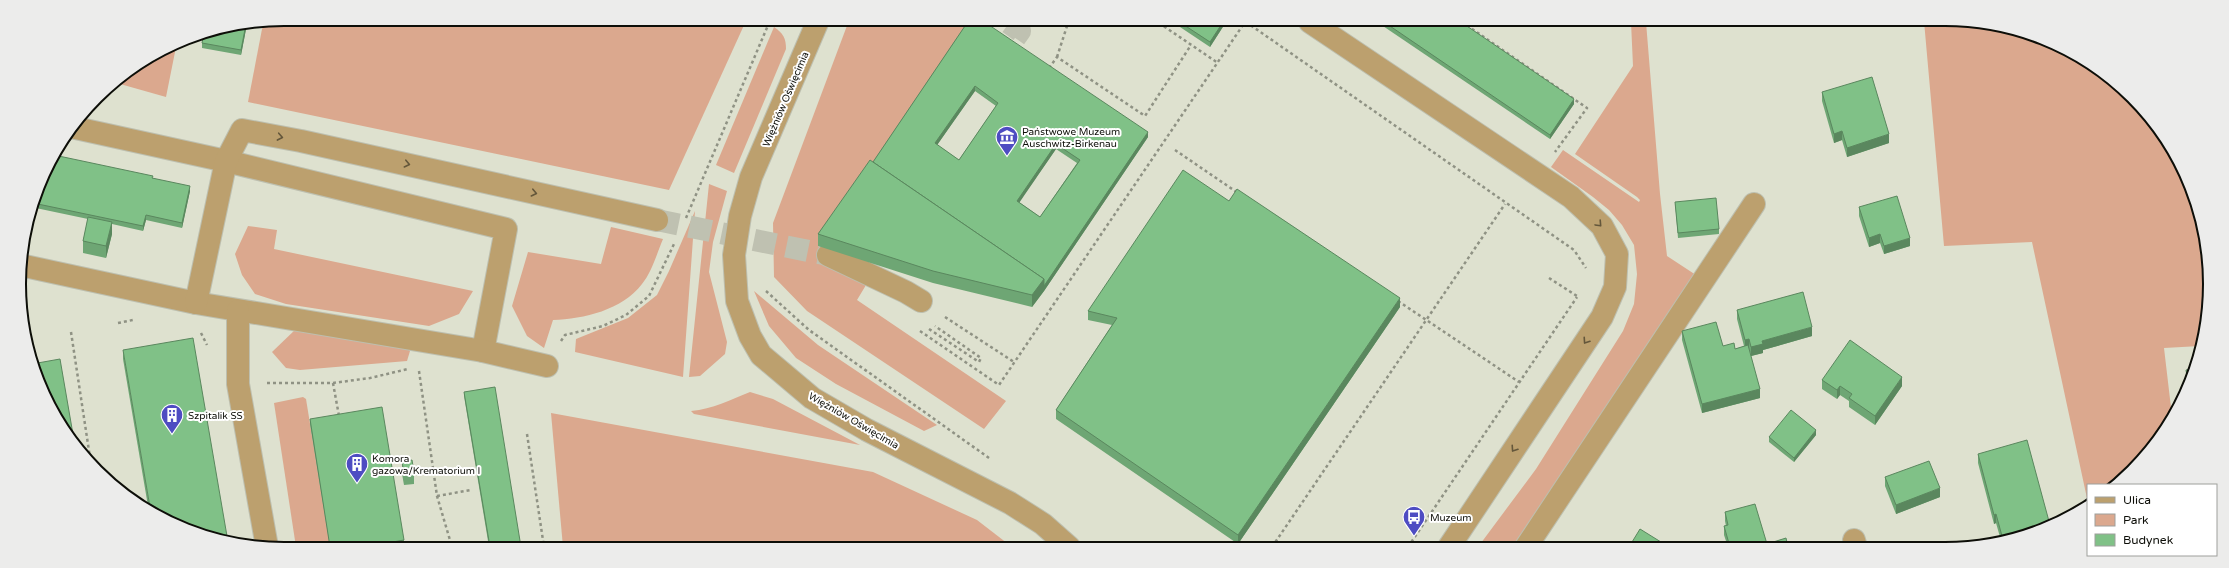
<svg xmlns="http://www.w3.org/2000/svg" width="2229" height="568" font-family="'Varela Round',sans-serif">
  <rect width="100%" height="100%" fill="#dee1cf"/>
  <g fill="#dba88e">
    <path d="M 1924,21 C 1960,21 1997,20 2032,34 C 2063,46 2095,63 2120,85 C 2177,136 2211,213 2209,289 C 2208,299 2209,310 2207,320 C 2206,328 2202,337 2200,346 L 2164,348 L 2172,416 L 2132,472 L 2113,485 L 2088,485 L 2088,503 L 2032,242 L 1944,246 Z"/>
    <polygon points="1631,22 1646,22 1660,194 1667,256 1699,277 1515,547 1478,547 1536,469 1623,331 1634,304 1637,274 1634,245 1622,225 1609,210 1593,197 1551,167 1563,150 1639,202 1640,200 1637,197 1575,154 1633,66"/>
    <polygon points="745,23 669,190 248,102 263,24"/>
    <polygon points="848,23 970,23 818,246 869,280 857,300 1006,401 984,429 807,311 774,277 773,223"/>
    <path d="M 774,27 C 783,33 786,38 786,49 L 734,173 L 716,165 Z"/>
    <polygon points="177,42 166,97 113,82"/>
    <polygon points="709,184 727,191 713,242 709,272 727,342 725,354 700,376 689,377"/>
    <polygon points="695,211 683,377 575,352 576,339 628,318 657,295 669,271"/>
    <polygon points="248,226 277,230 274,249 473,291 459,314 429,326 286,304 255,294 242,275 235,254"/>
    <path d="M 611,227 L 663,239 C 657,253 652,272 642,284 C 622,310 584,319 553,320 L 544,348 L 527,336 L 512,306 L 528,252 L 601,264 Z"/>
    <polygon points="754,291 818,345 937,425 924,431 836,384 796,358 769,326"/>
    <polygon points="297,328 405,344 410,351 407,361 300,370 286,368 272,352"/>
    <path d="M 750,392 L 773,399 L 860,445 L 694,414 L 691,411 C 713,409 730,400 750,392 Z"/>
    <polygon points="303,397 306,399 330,547 296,547 274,403"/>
    <polygon points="551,413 873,472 977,520 1012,547 563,547"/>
  </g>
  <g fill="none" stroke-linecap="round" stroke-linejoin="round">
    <g stroke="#bfc1b1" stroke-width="22" stroke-dasharray="22 11" stroke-linecap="butt">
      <polyline points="1009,23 1020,31 1010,45"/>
      <polyline points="657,220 828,255"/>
    </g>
    <g stroke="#bdbfaf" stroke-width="24">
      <g id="minor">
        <polyline points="1310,22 1571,197 1602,226 1617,254 1615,287 1602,317 1449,547"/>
        <polyline points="817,23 751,177 740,216 734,255 737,301 750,336 761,355 812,398 867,430 1010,503 1043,524 1069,547"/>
        <polyline points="71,127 226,161 506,229 483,351"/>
        <polyline points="828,255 906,292 921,301"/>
        <polyline points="20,265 196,303 483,351 547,366"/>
        <polyline points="196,303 226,161 242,130 301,141 657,220"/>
        <polyline points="238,311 238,384 267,547"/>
        <polyline points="1854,540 1856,547"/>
        <polyline points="1526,547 1754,204"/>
      </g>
    </g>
    <g stroke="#8f9284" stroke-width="2.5" stroke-dasharray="3 3" stroke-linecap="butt">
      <polyline points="1246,22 1574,250 1586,268"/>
      <polyline points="1462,22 1587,108 1555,152"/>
      <polyline points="1159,23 1218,63"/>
      <polyline points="1057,57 1068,23"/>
      <polyline points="1049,68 1057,57 1145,116 1191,45"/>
      <polyline points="1175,150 1238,193"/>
      <polyline points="686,218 769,23"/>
      <polyline points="1549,278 1577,296"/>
      <polyline points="766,291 809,330 989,458"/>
      <polyline points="1398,301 1519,382"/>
      <polyline points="945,317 1014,362"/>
      <polyline points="118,323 133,320"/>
      <polyline points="929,329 979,362 981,358 935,326"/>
      <polyline points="920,331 999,385 1245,22"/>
      <polyline points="71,332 91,464"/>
      <polyline points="201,333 207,345"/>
      <polyline points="561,341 565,335 603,326 626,315 649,296 674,244"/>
      <polyline points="419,371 437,496 452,547"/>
      <polyline points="267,383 333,383 370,378 408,369"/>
      <polyline points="333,383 339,416"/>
      <polyline points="527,434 544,547"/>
      <polyline points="437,496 471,490"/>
      <polyline points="1272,547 1505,204"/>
      <polyline points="1408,547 1577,297"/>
    </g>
    <use href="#minor" stroke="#bca06e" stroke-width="22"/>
  </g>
  <g fill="#6ea674" fill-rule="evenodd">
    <polygon points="1226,22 1210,47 1174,23"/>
    <polygon points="1377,22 1461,22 1574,104 1550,139"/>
    <path d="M 967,23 L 1148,137 L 1044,291 L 1032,307 L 933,283 L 818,246 L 818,234 L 873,162 ZM 975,91 L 996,106 L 959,160 L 937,145 ZM 1056,149 L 1077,163 L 1040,217 L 1019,202 Z"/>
    <polygon points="247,24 241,55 202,48 202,43"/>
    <polygon points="1822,92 1889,143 1847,157 1842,140 1834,143 1822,101"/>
    <polygon points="46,167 153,178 190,191 182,228 146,220 143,231 112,224 112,234 106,258 83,253 83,241 88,219 31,207"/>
    <polygon points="1229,201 1400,307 1238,544 1056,419 1056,410 1112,325 1088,320 1088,311"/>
    <polygon points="1675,202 1719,229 1719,234 1678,238"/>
    <polygon points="1859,207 1910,246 1884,254 1880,243 1869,247 1859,216"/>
    <polygon points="1737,310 1812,336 1763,350 1763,353 1751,356 1749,348 1760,398 1702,413 1682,340 1682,331 1723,346 1735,349 1744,346 1737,319"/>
    <polygon points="123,350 151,513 149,512 123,359"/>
    <polygon points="2192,369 2187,385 2186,379 2186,370"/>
    <polygon points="1822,380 1902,386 1875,425 1849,407 1849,401 1840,395 1837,399 1822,389"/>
    <polygon points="464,392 521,547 489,547 464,396"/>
    <polygon points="310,419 404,540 404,545 393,547 330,547 310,424"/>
    <polygon points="1816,435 1794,462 1769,442 1769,437"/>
    <polygon points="1978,454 2050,525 1987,544 1987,540 2000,537 1996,523 1994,524 1978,463"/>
    <polygon points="402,462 414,472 414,484 404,485 402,474"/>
    <polygon points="1885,477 1940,497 1896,514 1885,486"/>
    <polygon points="1725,512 1767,544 1788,547 1728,547 1724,535 1724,526 1726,526 1725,521"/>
  </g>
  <g fill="#5a875e">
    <polygon points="1223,22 1226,22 1210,47 1210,42"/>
    <polygon points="246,24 247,24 241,55 241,50"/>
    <polygon points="975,86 975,91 935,148 935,143"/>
    <polygon points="1574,99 1574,104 1550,139 1550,135"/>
    <polygon points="1842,131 1842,140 1834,143 1834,134"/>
    <polygon points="1148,132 1148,137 1044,291 1032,307 1032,295"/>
    <polygon points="1889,134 1889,143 1847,157 1847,148"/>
    <polygon points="1056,144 1056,149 1017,206 1017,201"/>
    <polygon points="190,186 190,191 182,228 182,223"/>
    <polygon points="146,215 146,220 143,231 143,226"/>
    <polygon points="112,222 112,234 106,258 106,246"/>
    <polygon points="1880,234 1880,243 1869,247 1869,238"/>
    <polygon points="1910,238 1910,246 1884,254 1884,246"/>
    <polygon points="1400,298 1400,307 1238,544 1238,535"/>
    <polygon points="1812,327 1812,336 1763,350 1763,353 1751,356 1751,347 1762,341"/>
    <polygon points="1749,339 1749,348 1745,349 1745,340"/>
    <polygon points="1902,377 1902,386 1875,425 1875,416"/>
    <polygon points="1840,386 1840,395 1837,399 1837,390"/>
    <polygon points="1760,389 1760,398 1702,413 1702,404"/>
    <polygon points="1816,430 1816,435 1794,462 1794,458"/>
    <polygon points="1940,488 1940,497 1896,514 1896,505"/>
    <polygon points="1996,514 1996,523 1994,524 1994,515"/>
  </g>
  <g fill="#80c187" stroke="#5a875e" fill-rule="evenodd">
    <polygon points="1223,22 1210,42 1181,23"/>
    <polygon points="1384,22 1461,22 1574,99 1550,135"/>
    <path d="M 967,23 L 986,23 L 1148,132 L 1044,286 L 1044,279 L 873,162 ZM 975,86 L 998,103 L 959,160 L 935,143 ZM 1056,144 L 1080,160 L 1040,217 L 1017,201 Z"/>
    <polygon points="233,24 246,24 241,50 202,43 204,33"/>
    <polygon points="1872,77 1889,134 1847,148 1842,131 1834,134 1822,92"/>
    <polygon points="54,155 153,176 152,178 190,186 182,223 146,215 143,226 33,203 46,167"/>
    <polygon points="870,160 1044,279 1032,295 933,271 818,234"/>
    <polygon points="1183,170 1229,201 1237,189 1400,298 1238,535 1056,410 1117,318 1088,311"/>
    <polygon points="1897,196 1910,238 1884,246 1880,234 1869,238 1859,207"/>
    <polygon points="1716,198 1719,229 1678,233 1675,202"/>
    <polygon points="88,217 112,222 106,246 83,241"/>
    <polygon points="1803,292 1812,327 1762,341 1763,344 1751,347 1749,339 1745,340 1737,310"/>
    <polygon points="1716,322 1723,346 1734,343 1735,349 1748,345 1760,389 1702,404 1682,331"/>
    <polygon points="193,338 228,542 199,535 151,513 123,350"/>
    <polygon points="1850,340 1902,377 1875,416 1849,398 1852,394 1840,386 1837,390 1822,380"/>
    <polygon points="60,359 75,446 46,401 32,364"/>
    <polygon points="2192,369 2188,382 2186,370"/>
    <polygon points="495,387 521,547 490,547 464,392"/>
    <polygon points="382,407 404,540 364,547 330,547 310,419"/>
    <polygon points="1791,410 1816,430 1794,458 1769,437"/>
    <polygon points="2027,440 2050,525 1988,544 1987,540 2002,536 1996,514 1994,515 1978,454"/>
    <polygon points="412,460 414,472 404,473 402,462"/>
    <polygon points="1929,461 1940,488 1896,505 1885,477"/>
    <polygon points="1755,504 1767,544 1786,538 1788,547 1730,547 1724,526 1728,525 1725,512"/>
    <polygon points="1640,529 1669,547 1629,547"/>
  </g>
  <defs><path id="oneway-chevron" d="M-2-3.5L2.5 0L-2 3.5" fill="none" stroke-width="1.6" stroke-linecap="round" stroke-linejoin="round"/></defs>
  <g stroke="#64573b">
    <use href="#oneway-chevron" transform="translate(280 137) rotate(11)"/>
    <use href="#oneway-chevron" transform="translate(407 164) rotate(13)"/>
    <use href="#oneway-chevron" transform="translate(534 193) rotate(13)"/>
    <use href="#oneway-chevron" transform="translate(1599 224) rotate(47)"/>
    <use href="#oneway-chevron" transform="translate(1586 341) rotate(124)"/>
    <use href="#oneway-chevron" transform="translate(1514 449) rotate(124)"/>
  </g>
  <defs>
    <g id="museum-pin" transform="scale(1.15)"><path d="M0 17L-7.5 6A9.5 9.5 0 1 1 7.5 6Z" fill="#4e4cc2" stroke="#fff"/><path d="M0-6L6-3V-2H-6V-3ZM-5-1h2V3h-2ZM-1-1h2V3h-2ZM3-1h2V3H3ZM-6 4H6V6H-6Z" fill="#fff"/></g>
    <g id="building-pin" transform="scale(1.15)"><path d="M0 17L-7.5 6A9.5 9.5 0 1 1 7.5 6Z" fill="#4e4cc2" stroke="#fff"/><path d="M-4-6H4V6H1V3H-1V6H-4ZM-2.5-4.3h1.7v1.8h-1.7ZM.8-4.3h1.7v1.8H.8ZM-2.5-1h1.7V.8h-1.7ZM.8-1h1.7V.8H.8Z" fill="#fff"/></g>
    <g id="bus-pin" transform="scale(1.15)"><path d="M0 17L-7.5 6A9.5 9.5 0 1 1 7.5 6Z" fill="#4e4cc2" stroke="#fff"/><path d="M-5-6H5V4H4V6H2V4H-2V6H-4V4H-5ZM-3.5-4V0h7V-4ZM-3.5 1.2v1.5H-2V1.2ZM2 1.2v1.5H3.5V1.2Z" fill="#fff"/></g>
  </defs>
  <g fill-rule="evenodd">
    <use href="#museum-pin" x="1007" y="137"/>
    <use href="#building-pin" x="172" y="415"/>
    <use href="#building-pin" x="357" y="464"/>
    <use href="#bus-pin" x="1414" y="517"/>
  </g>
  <g text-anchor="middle" stroke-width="4" stroke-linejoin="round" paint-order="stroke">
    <g font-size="10" fill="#0d0e08" stroke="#fff">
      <text transform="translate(785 99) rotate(-67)" y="4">Więźniów Oświęcimia</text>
      <text transform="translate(854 420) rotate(30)" y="4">Więźniów Oświęcimia</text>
    </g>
    <g font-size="10" fill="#0d0e08" stroke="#fff" text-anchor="start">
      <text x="1022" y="135">Państwowe Muzeum<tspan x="1022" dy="12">Auschwitz-Birkenau</tspan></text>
      <text x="188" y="419">Szpitalik SS</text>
      <text x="372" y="462">Komora<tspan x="372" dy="12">gazowa/Krematorium I</tspan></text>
      <text x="1430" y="521">Muzeum</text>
    </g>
  </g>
  <path d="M0 0H2229V568H0ZM284 26H1945A258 258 0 0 1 2203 284V284A258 258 0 0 1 1945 542H284A258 258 0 0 1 26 284V284A258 258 0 0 1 284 26Z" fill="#ececeb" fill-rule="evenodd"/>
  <path fill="none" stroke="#0d0e08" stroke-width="2" d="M284 26H1945A258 258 0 0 1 2203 284V284A258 258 0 0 1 1945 542H284A258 258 0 0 1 26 284V284A258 258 0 0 1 284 26Z"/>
  <rect x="2087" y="484" width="130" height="72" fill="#ffffff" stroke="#9e9f9c"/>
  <rect x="2095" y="497" width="20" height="6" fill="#bca06e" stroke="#9e9f9c"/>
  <text x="2123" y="504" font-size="12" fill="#0d0e08">Ulica</text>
  <rect x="2095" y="514" width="20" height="12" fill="#dba88e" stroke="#9e9f9c"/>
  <text x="2123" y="524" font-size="12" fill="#0d0e08">Park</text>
  <rect x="2095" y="534" width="20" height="12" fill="#80c187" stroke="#9e9f9c"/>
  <text x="2123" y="544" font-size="12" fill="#0d0e08">Budynek</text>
</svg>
